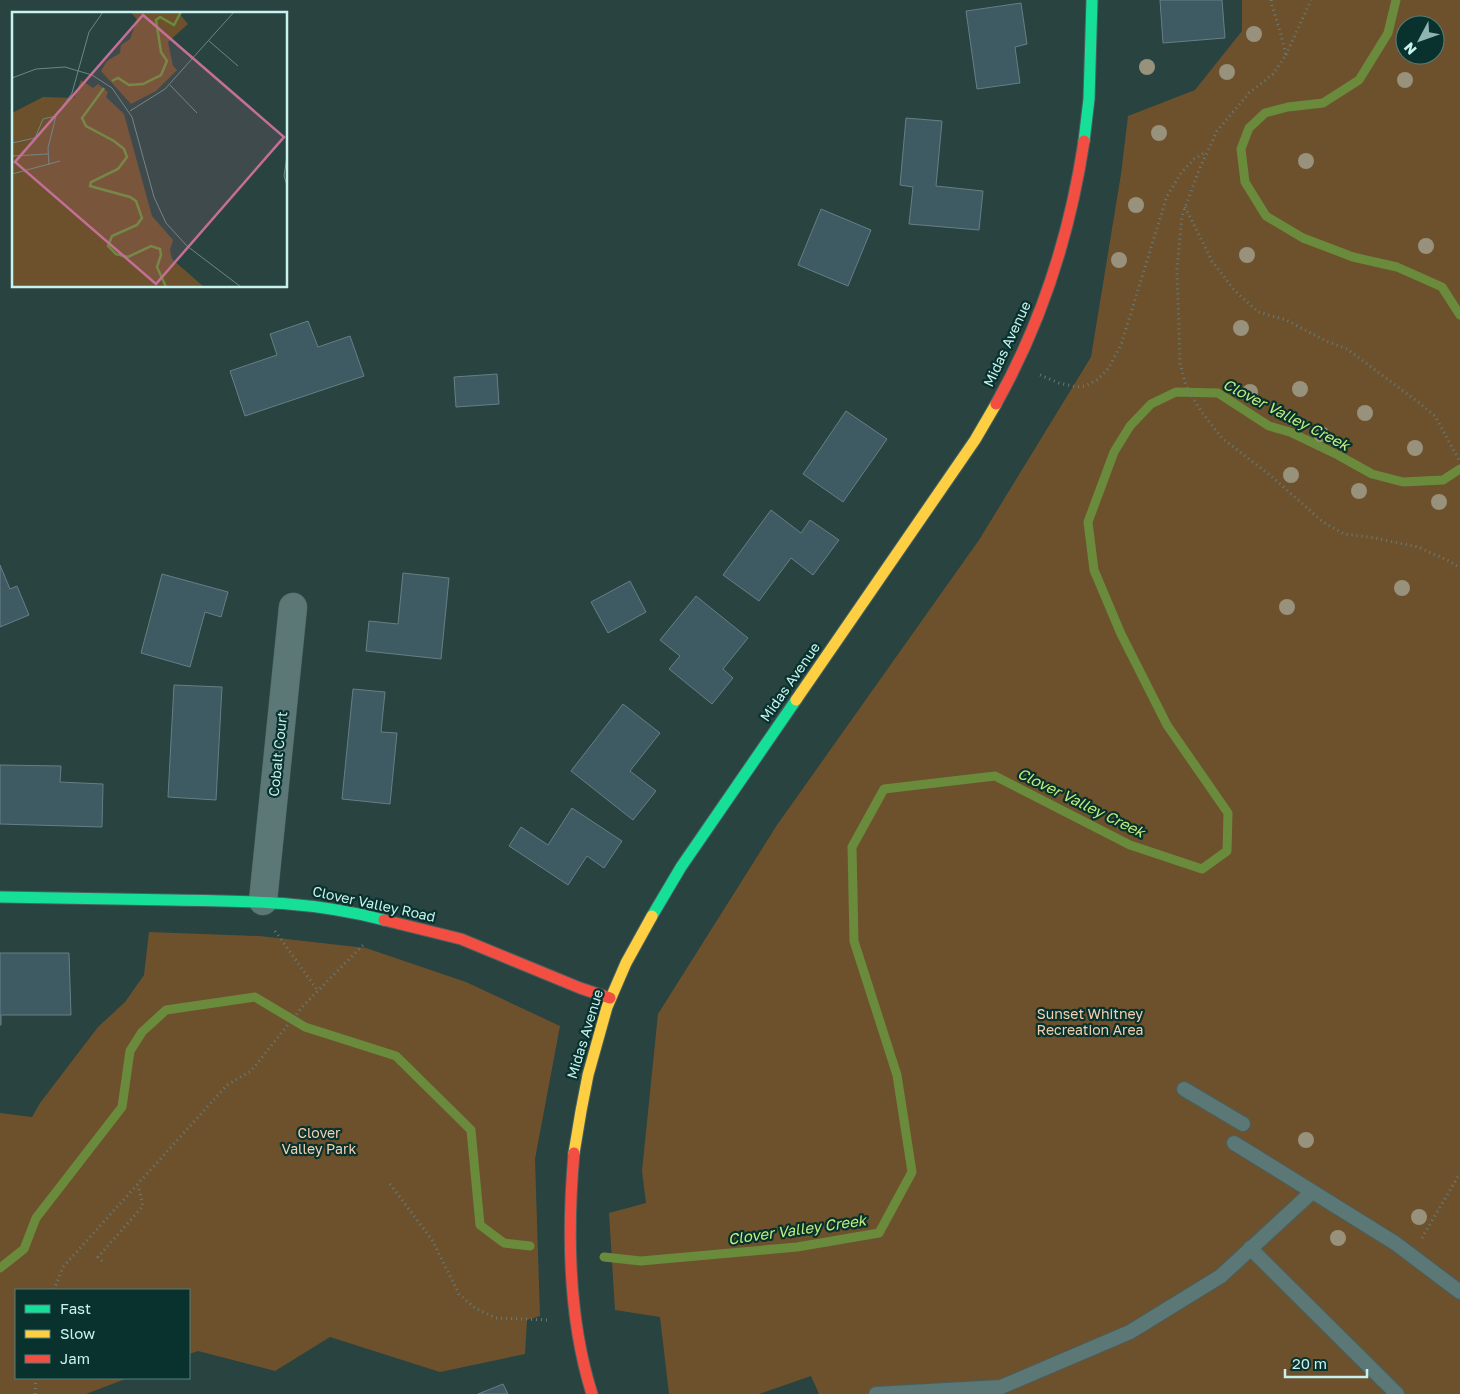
<svg xmlns="http://www.w3.org/2000/svg" width="1460" height="1394" font-family="'Golos Text',sans-serif">
  <rect width="100%" height="100%" fill="#284340"/>
  <g fill="#6d512d" fill-rule="evenodd">
    <path d="M 1242,0 L 1460,0 L 1460,1394 L 819,1394 L 811,1376 L 759,1394 L 669,1394 L 660,1317 L 615,1310 L 609,1213 L 646,1203 L 642,1171 L 658,1014 L 777,825 L 979,540 L 1091,357 L 1121,174 L 1128,116 L 1195,90 L 1242,31 ZM 1405,25 L 1435,25 L 1435,55 L 1405,55 Z"/>
    <polygon points="149,932 259,936 366,948 466,982 560,1026 535,1159 540,1316 527,1320 525,1354 440,1372 330,1337 275,1371 198,1351 189,1354 189,1290 16,1290 16,1378 128,1378 86,1394 0,1394 0,1113 32,1117 40,1103 98,1027 125,1002 144,975"/>
  </g>
  <g fill="none" stroke-linecap="round" stroke-linejoin="round">
    <g stroke="#6a8b3b" stroke-width="9">
      <polyline points="1396,0 1388,33 1359,80 1323,103 1288,107 1265,113 1249,128 1241,149 1245,182 1266,216 1303,238 1353,257 1397,267 1442,287 1460,315"/>
      <polyline points="604,1257 641,1261 797,1247 879,1233 912,1172 897,1075 854,941 852,847 884,789 995,776 1130,845 1202,869 1227,851 1228,813 1167,725 1121,634 1094,570 1088,522 1114,452 1130,426 1151,404 1176,392 1218,393 1269,426 1290,432 1338,455 1372,474 1403,482 1443,480 1460,469"/>
      <polyline points="0,1268 24,1249 36,1218 122,1107 130,1051 142,1032 166,1010 255,997 305,1027 396,1056 471,1130 480,1225 504,1243 530,1246"/>
    </g>
  </g>
  <g fill="#3e5b64" stroke="#687e85">
    <polygon points="1160,0 1222,0 1225,38 1163,43"/>
    <polygon points="1021,3 1027,44 1015,47 1020,83 977,89 966,11"/>
    <polygon points="906,118 942,121 936,186 983,191 979,230 909,224 913,187 900,185"/>
    <polygon points="821,209 871,230 848,286 798,265"/>
    <polygon points="308,321 318,347 350,336 364,376 245,416 230,371 277,355 270,334"/>
    <polygon points="497,374 499,404 456,407 454,377"/>
    <polygon points="846,411 887,439 843,502 803,474"/>
    <polygon points="771,510 801,533 810,520 839,540 813,575 791,558 759,601 723,575"/>
    <polygon points="0,565 10,589 17,586 29,615 0,627"/>
    <polygon points="403,573 449,578 441,659 366,651 369,621 398,624"/>
    <polygon points="162,574 228,592 221,617 205,612 190,667 141,653"/>
    <polygon points="630,581 646,612 608,633 591,602"/>
    <polygon points="696,596 748,638 723,669 733,678 712,704 669,669 680,656 660,640"/>
    <polygon points="174,685 222,687 216,800 168,797"/>
    <polygon points="353,689 385,692 381,732 397,733 390,804 342,799"/>
    <polygon points="623,704 660,733 630,771 656,791 633,820 571,771"/>
    <polygon points="0,765 61,766 60,782 103,784 102,827 0,824"/>
    <polygon points="572,808 622,841 604,868 587,856 568,885 509,846 521,827 548,845"/>
    <polygon points="0,953 69,953 71,1015 1,1015 1,1025 0,1025"/>
    <polygon points="503,1384 508,1394 478,1394"/>
  </g>
  <g fill="none" stroke-linecap="round" stroke-linejoin="round">
    <g stroke="#47605e" stroke-width="16">
      <g id="lane">
        <polyline points="1184,1089 1243,1124"/>
        <polyline points="1234,1143 1395,1243 1460,1292"/>
        <polyline points="1250,1248 1397,1394"/>
        <polyline points="876,1394 1001,1387 1130,1332 1221,1276 1312,1192"/>
      </g>
    </g>
    <g stroke="#47605e" stroke-width="29">
      <polyline id="street" points="263,901 293,607"/>
    </g>
    <g stroke="#47605e" stroke-width="13">
      <g id="fast">
        <polyline points="1084,141 1089,99 1092,0"/>
        <path d="M 0,897 C 57,898 114,899 172,900 C 246,901 311,901 384,920"/>
        <polyline points="652,916 681,867 796,700"/>
      </g>
    </g>
    <g stroke="#47605e" stroke-width="13">
      <g id="slow">
        <polyline points="796,700 975,440 996,404"/>
        <polyline points="574,1153 581,1111 588,1075 607,1007 626,963 652,916"/>
      </g>
    </g>
    <g stroke="#47605e" stroke-width="13">
      <g id="jam">
        <path d="M 996,404 C 1042,322 1070,234 1084,141"/>
        <polyline points="384,920 461,939 580,988 610,998"/>
        <path d="M 574,1153 C 567,1232 568,1318 592,1394"/>
      </g>
    </g>
    <g stroke="#657d7b" stroke-width="3" stroke-dasharray="1 4" stroke-linecap="butt">
      <polyline points="1271,0 1272,6 1280,31 1286,55 1273,74 1249,93 1217,131 1199,170 1182,216 1177,269 1180,363 1186,386 1201,411 1222,438 1271,476 1323,522 1344,534 1375,538 1418,547 1449,561 1460,568"/>
      <polyline points="1286,55 1311,0"/>
      <polyline points="1185,207 1212,261 1234,290 1258,312 1286,320 1326,341 1347,349 1418,402 1435,416 1460,462"/>
      <polyline points="1040,375 1059,383 1077,387 1085,386 1097,380 1108,369 1121,345 1167,196 1181,173 1194,159 1206,152"/>
      <polyline points="275,931 318,991"/>
      <polyline points="390,1184 432,1240 459,1294 475,1308 496,1318 547,1320"/>
      <polyline points="1422,1238 1460,1173"/>
      <polyline points="102,1261 98,1257 143,1206 138,1185"/>
      <polyline points="54,1290 63,1267 227,1085 251,1071 303,1006 365,943"/>
      <polyline points="35,1394 36,1378"/>
    </g>
    <use href="#lane" stroke="#5c7876" stroke-width="14"/>
    <use href="#street" stroke="#5c7876" stroke-width="28"/>
    <use href="#fast" stroke="#16e098" stroke-width="11"/>
    <use href="#slow" stroke="#ffcf43" stroke-width="11"/>
    <use href="#jam" stroke="#f24e42" stroke-width="11"/>
  </g>
  <g fill="#98917c">
    <circle cx="1254" cy="34" r="8"/>
    <circle cx="1147" cy="67" r="8"/>
    <circle cx="1227" cy="72" r="8"/>
    <circle cx="1405" cy="80" r="8"/>
    <circle cx="1159" cy="133" r="8"/>
    <circle cx="1306" cy="161" r="8"/>
    <circle cx="1136" cy="205" r="8"/>
    <circle cx="1426" cy="246" r="8"/>
    <circle cx="1247" cy="255" r="8"/>
    <circle cx="1119" cy="260" r="8"/>
    <circle cx="1241" cy="328" r="8"/>
    <circle cx="1300" cy="389" r="8"/>
    <circle cx="1250" cy="392" r="8"/>
    <circle cx="1365" cy="413" r="8"/>
    <circle cx="1321" cy="434" r="8"/>
    <circle cx="1415" cy="448" r="8"/>
    <circle cx="1291" cy="475" r="8"/>
    <circle cx="1359" cy="491" r="8"/>
    <circle cx="1439" cy="502" r="8"/>
    <circle cx="1402" cy="588" r="8"/>
    <circle cx="1287" cy="607" r="8"/>
    <circle cx="1306" cy="1140" r="8"/>
    <circle cx="1419" cy="1217" r="8"/>
    <circle cx="1338" cy="1238" r="8"/>
  </g>
  <g text-anchor="middle" stroke-width="4.5" stroke-linejoin="round" paint-order="stroke">
    <g font-size="14" fill="#c8f2ed" stroke="#09322e">
      <text transform="translate(1007 344) rotate(-65)" y="5">Midas Avenue</text>
      <text transform="translate(790 682) rotate(-55)" y="5">Midas Avenue</text>
      <text transform="translate(278 754) rotate(-84)" y="5">Cobalt Court</text>
      <text transform="translate(374 904) rotate(12)" y="5">Clover Valley Road</text>
      <text transform="translate(585 1034) rotate(-73)" y="5">Midas Avenue</text>
    </g>
    <g font-size="14" fill="#f3d0ae" stroke="#09322e">
      <text x="1090" y="1019">Sunset Whitney<tspan x="1090" dy="16">Recreation Area</tspan></text>
      <text x="319" y="1138">Clover<tspan x="319" dy="16">Valley Park</tspan></text>
    </g>
    <g font-size="15" font-style="italic" fill="#c0ed7b" stroke="#09322e">
      <text transform="translate(1286 415) rotate(27)" y="5">Clover Valley Creek</text>
      <text transform="translate(1081 803) rotate(26)" y="5">Clover Valley Creek</text>
      <text transform="translate(797 1230) rotate(-8)" y="5">Clover Valley Creek</text>
    </g>
  </g>
  <g transform="translate(12 12)">
    <rect width="275" height="275" fill="#284340"/>
    <path d="M 119,0 L 166,0 L 176,12 L 156,30 L 161,54 L 165,58 L 144,79 L 119,92 L 89,59 L 95,49 L 108,41 L 109,33 L 118,27 L 125,8 ZM 69,68 L 81,76 L 86,72 L 96,80 L 94,85 L 112,102 L 140,204 L 161,228 L 158,238 L 160,247 L 192,275 L 0,275 L 0,101 L 31,85 L 62,86 Z" fill="#6d512d"/>
    <path fill="none" stroke="#6a8b3b" stroke-width="2.5" d="M 100,69 L 106,66 L 117,73 L 131,72 L 149,63 L 155,49 L 149,40 L 144,8 L 148,5 L 162,13 L 169,0M 92,76 L 70,106 L 74,114 L 102,129 L 112,137 L 115,145 L 106,157 L 79,170 L 78,174 L 118,185 L 124,189 L 130,206 L 125,213 L 100,224 L 96,234 L 104,242 L 116,245 L 139,234 L 148,237 L 149,243 L 145,255 L 154,275"/>
    <path fill="none" stroke="#688985" stroke-width="1" d="M 197,29 L 226,54M 0,66 L 24,57 L 53,55 L 80,63 L 100,76 L 120,105 L 142,185 L 154,211 L 175,234 L 229,275M 158,73 L 185,101M 118,99 L 153,77 L 222,0M 0,131 L 23,126 L 31,107 L 44,104M 0,144 L 36,142M 275,144 L 272,164 L 275,173M 37,153 L 36,136 L 44,104 L 60,81 L 77,20 L 91,0M 0,162 L 48,149"/>
    <path fill="#c46f95" fill-opacity="0.15" stroke="#c46f95" stroke-width="2.5" d="M 131,3 L 272,125 L 144,272 L 3,150 Z"/>
    <rect width="275" height="275" fill="none" stroke="#c8f2ed" stroke-width="2.5"/>
  </g>
  <rect x="15" y="1289" width="175" height="90" fill="#09322e" stroke="#557f7a"/>
  <rect x="25" y="1305" width="25" height="8" fill="#16e098" stroke="#557f7a"/>
  <text x="60" y="1314" font-size="15" fill="#c8f2ed">Fast</text>
  <rect x="25" y="1330" width="25" height="8" fill="#ffcf43" stroke="#557f7a"/>
  <text x="60" y="1339" font-size="15" fill="#c8f2ed">Slow</text>
  <rect x="25" y="1355" width="25" height="8" fill="#f24e42" stroke="#557f7a"/>
  <text x="60" y="1364" font-size="15" fill="#c8f2ed">Jam</text>
  <g transform="translate(1420 40) rotate(229)"><circle r="24" fill="#09322e" stroke="#557f7a"/>
  <path d="M0-4L9 19L0 12L-9 19Z" fill="#90b5b0"/>
  <text y="-8" font-size="14" font-weight="bold" text-anchor="middle" fill="#c8f2ed">N</text>
  </g>
  <path d="M1285 1369v8h82v-8" fill="none" stroke="#c8f2ed" stroke-width="2.5"/>
  <text x="1292" y="1369" font-size="15" fill="#c8f2ed" stroke="#09322e" stroke-width="4" paint-order="stroke">20 m</text>
</svg>
